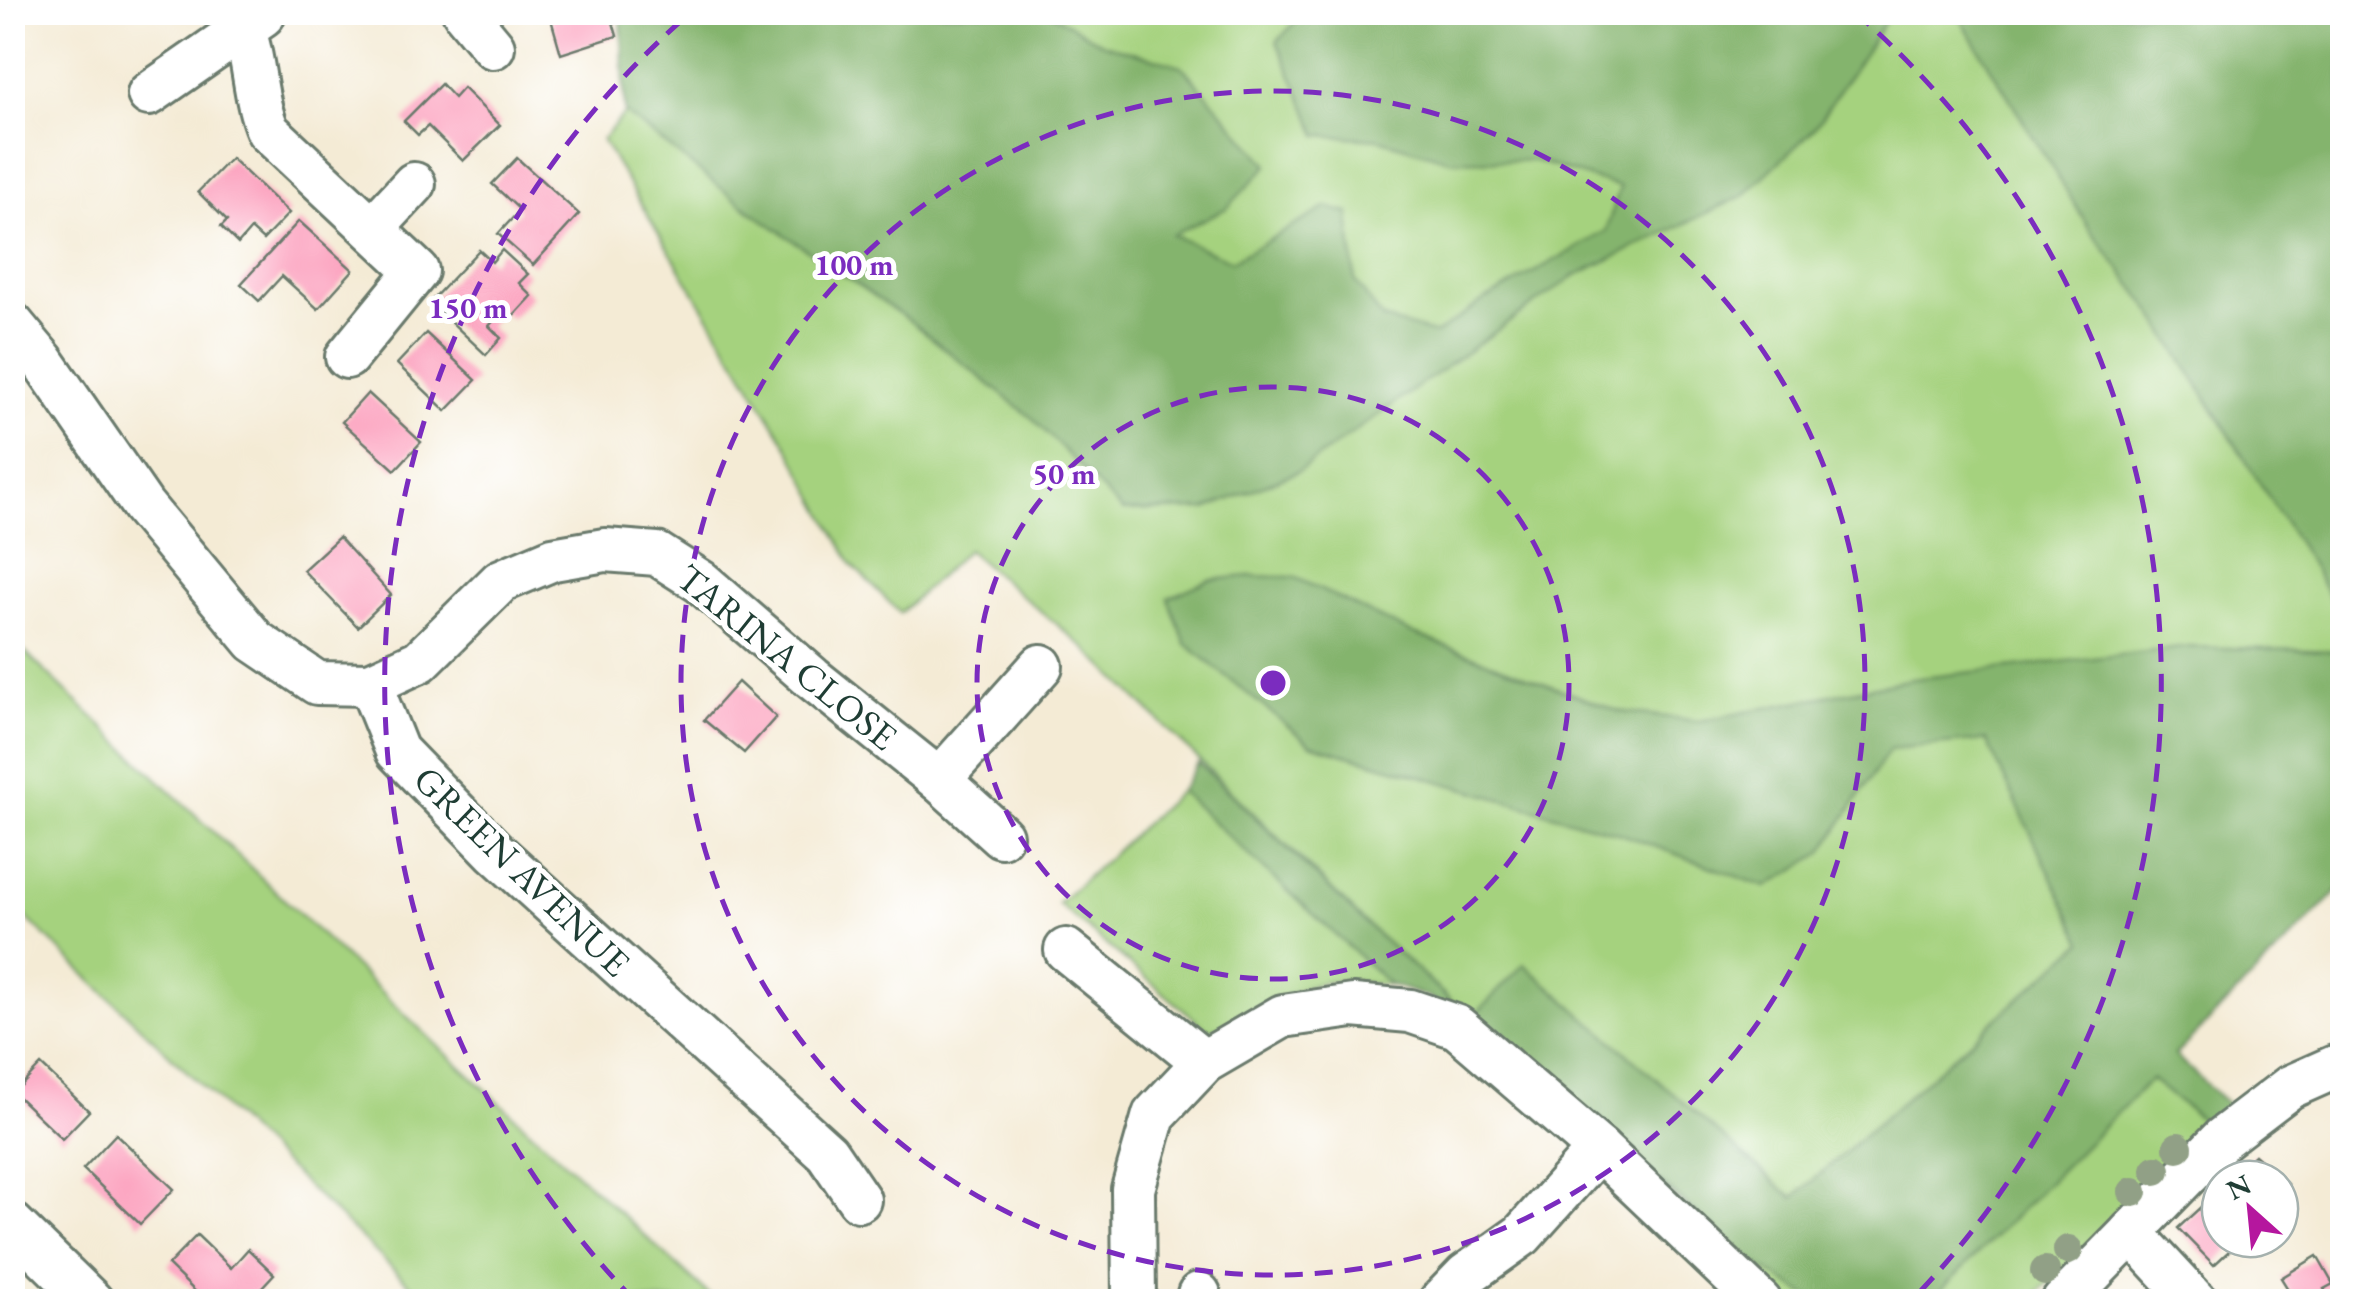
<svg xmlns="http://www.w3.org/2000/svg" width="2355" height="1314" font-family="'EB Garamond',serif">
  <rect width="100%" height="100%" fill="#fff"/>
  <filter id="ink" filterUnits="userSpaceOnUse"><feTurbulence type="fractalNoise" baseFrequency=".01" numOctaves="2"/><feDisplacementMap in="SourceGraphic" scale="20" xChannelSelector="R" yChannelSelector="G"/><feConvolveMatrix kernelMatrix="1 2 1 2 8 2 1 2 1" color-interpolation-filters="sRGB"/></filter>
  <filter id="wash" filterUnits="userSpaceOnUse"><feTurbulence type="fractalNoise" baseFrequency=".0048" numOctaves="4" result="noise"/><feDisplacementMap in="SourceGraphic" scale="40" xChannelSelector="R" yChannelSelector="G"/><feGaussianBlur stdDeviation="2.25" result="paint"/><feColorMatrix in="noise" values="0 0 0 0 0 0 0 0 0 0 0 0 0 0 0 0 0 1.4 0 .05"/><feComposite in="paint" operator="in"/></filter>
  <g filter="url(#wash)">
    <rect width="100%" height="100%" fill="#f4ebd5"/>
    <g fill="#a5d27e" stroke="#628859" stroke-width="2.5">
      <polygon points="621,13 2342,13 2342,891 2340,889 2151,1079 2212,1128 2029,1301 1782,1301 1751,1261 1619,1151 1380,937 1085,648 967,550 900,613 852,565 787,445 602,140 625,113"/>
      <polygon points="13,641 438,1046 716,1301 427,1301 13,905"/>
      <path d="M 1180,791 L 1390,985 C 1368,984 1339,978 1318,984 C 1279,994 1247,1020 1209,1031 L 1058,904 Z"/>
    </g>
    <g fill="#84b46d" stroke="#527850" stroke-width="2.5">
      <polygon points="621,13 1050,13 1102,43 1182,66 1268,165 1227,208 1172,235 1232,261 1327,207 1349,213 1355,281 1383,319 1436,334 1483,301 1606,231 1620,187 1536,161 1449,160 1379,139 1318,135 1277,42 1303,13 1891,13 1814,129 1743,196 1574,276 1299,471 1206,509 1123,511 1032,418 910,321 749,210 625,113"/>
      <polygon points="1957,13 2342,13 2342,621 2314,569 2149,307 2091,231"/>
      <polygon points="1248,576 1294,577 1409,632 1618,711 1699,721 1912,679 2189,647 2342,651 2342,891 2340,889 2175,1055 2233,1109 2212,1128 2151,1079 1930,1301 1816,1301 1751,1261 1472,1019 1425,996 1390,985 1180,791 1198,763 1380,937 1471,1019 1524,964 1793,1198 2083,942 1986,740 1890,749 1822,853 1766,887 1621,834 1310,744 1186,644 1168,598 1209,580"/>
    </g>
    <g id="blocks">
      <g fill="#fca3bf">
        <polygon points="549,12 610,12 617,36 561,54"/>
        <polygon points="441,84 454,98 463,88 500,125 463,161 428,126 418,135 404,121"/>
        <polygon points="231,158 289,213 263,240 251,229 238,244 221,227 227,221 198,192"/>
        <polygon points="517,158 579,214 533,265 498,234 520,210 492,184"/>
        <polygon points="299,221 353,270 318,309 282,276 259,301 241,284"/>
        <polygon points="479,250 492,262 502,250 528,274 519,283 532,296 511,319 503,311 489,326 501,338 486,355 430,302"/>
        <polygon points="426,333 476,380 446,411 397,364"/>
        <polygon points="368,393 421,442 395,470 342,422"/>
        <polygon points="339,537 391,595 358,627 303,570"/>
        <polygon points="738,682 776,717 744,753 704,720"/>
        <polygon points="41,1065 89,1111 62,1139 14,1093"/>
        <polygon points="116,1134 174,1189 140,1224 83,1169"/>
        <polygon points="2254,1155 2288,1184 2280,1192 2280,1179 2228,1179"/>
        <polygon points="2204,1204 2220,1220 2220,1239 2242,1239 2214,1265 2178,1228"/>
        <polygon points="197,1235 231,1268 248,1249 274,1274 248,1302 206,1302 168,1265"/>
        <polygon points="2317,1256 2333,1284 2324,1289 2332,1302 2296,1302 2281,1278"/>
      </g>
    </g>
  </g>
  <g filter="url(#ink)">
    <use href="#blocks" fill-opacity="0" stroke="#6a7a6c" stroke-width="2.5"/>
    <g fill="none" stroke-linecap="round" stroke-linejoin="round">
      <g stroke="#6a7a6c" stroke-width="48">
        <g id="minor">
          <path d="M 235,12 C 257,49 251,92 268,131 L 417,271 L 347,357"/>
          <polyline points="464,12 493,47"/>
          <polyline points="149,94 263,15"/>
          <polyline points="373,228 414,184"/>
          <polyline points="12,324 42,360 143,506 255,641 317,683 370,684 397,751 495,852 827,1153 859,1200"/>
          <polyline points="370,684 420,661 501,581 553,559 605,550 657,554 701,582 812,678 939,780 1001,836"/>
          <polyline points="939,780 1041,666"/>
          <polyline points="1066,950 1204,1062"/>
          <polyline points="12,1224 92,1302"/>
          <polyline points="2131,1232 2196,1302"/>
          <polyline points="1134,1302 1133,1189 1154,1115 1204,1062 1283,1016 1353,1006 1410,1011 1457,1027 1599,1149 1760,1302"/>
          <polyline points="1199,1302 1199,1294"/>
          <polyline points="1440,1302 1466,1275 1522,1235 1599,1149"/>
          <polyline points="2063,1302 2223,1138 2290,1087 2335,1067"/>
        </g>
      </g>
      <use href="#minor" stroke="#fff" stroke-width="42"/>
    </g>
    <g fill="#91a086">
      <circle cx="2178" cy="1147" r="15"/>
      <circle cx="2156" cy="1170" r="15"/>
      <circle cx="2133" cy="1192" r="15"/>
      <circle cx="2068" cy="1250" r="15"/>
      <circle cx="2045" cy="1271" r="15"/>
    </g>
  </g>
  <g fill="none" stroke="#7b2cbf" stroke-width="5" stroke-dasharray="18 12">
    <circle cx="1273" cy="683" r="296"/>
    <circle cx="1273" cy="683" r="592"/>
    <path d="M634 1300A888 888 0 0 1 690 13M1856 13A888 888 0 0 1 1912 1300"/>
  </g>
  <g text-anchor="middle" stroke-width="10" stroke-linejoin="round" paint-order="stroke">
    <g font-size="38" fill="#1f3d34" stroke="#fff">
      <text transform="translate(787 657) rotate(39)" y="13">TARINA CLOSE</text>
      <text transform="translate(522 871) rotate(44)" y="13">GREEN AVENUE</text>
    </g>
  </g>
  <circle cx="1273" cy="683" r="15" fill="#7b2cbf" stroke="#fff" stroke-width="5"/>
  <g font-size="30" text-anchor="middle" font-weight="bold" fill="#7b2cbf" stroke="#fff" stroke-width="10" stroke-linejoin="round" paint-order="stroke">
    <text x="854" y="275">100 m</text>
    <text x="468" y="318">150 m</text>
    <text x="1064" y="484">50 m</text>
  </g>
  <rect width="2355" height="1314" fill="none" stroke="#fff" stroke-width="50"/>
  <g transform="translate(2250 1209) rotate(333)"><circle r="48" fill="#ffffff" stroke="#a5b1ae" stroke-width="2.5"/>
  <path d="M0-8L18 38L0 25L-18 38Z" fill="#b5179e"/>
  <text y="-15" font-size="28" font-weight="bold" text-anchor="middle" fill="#1f3d34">N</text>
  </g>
</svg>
